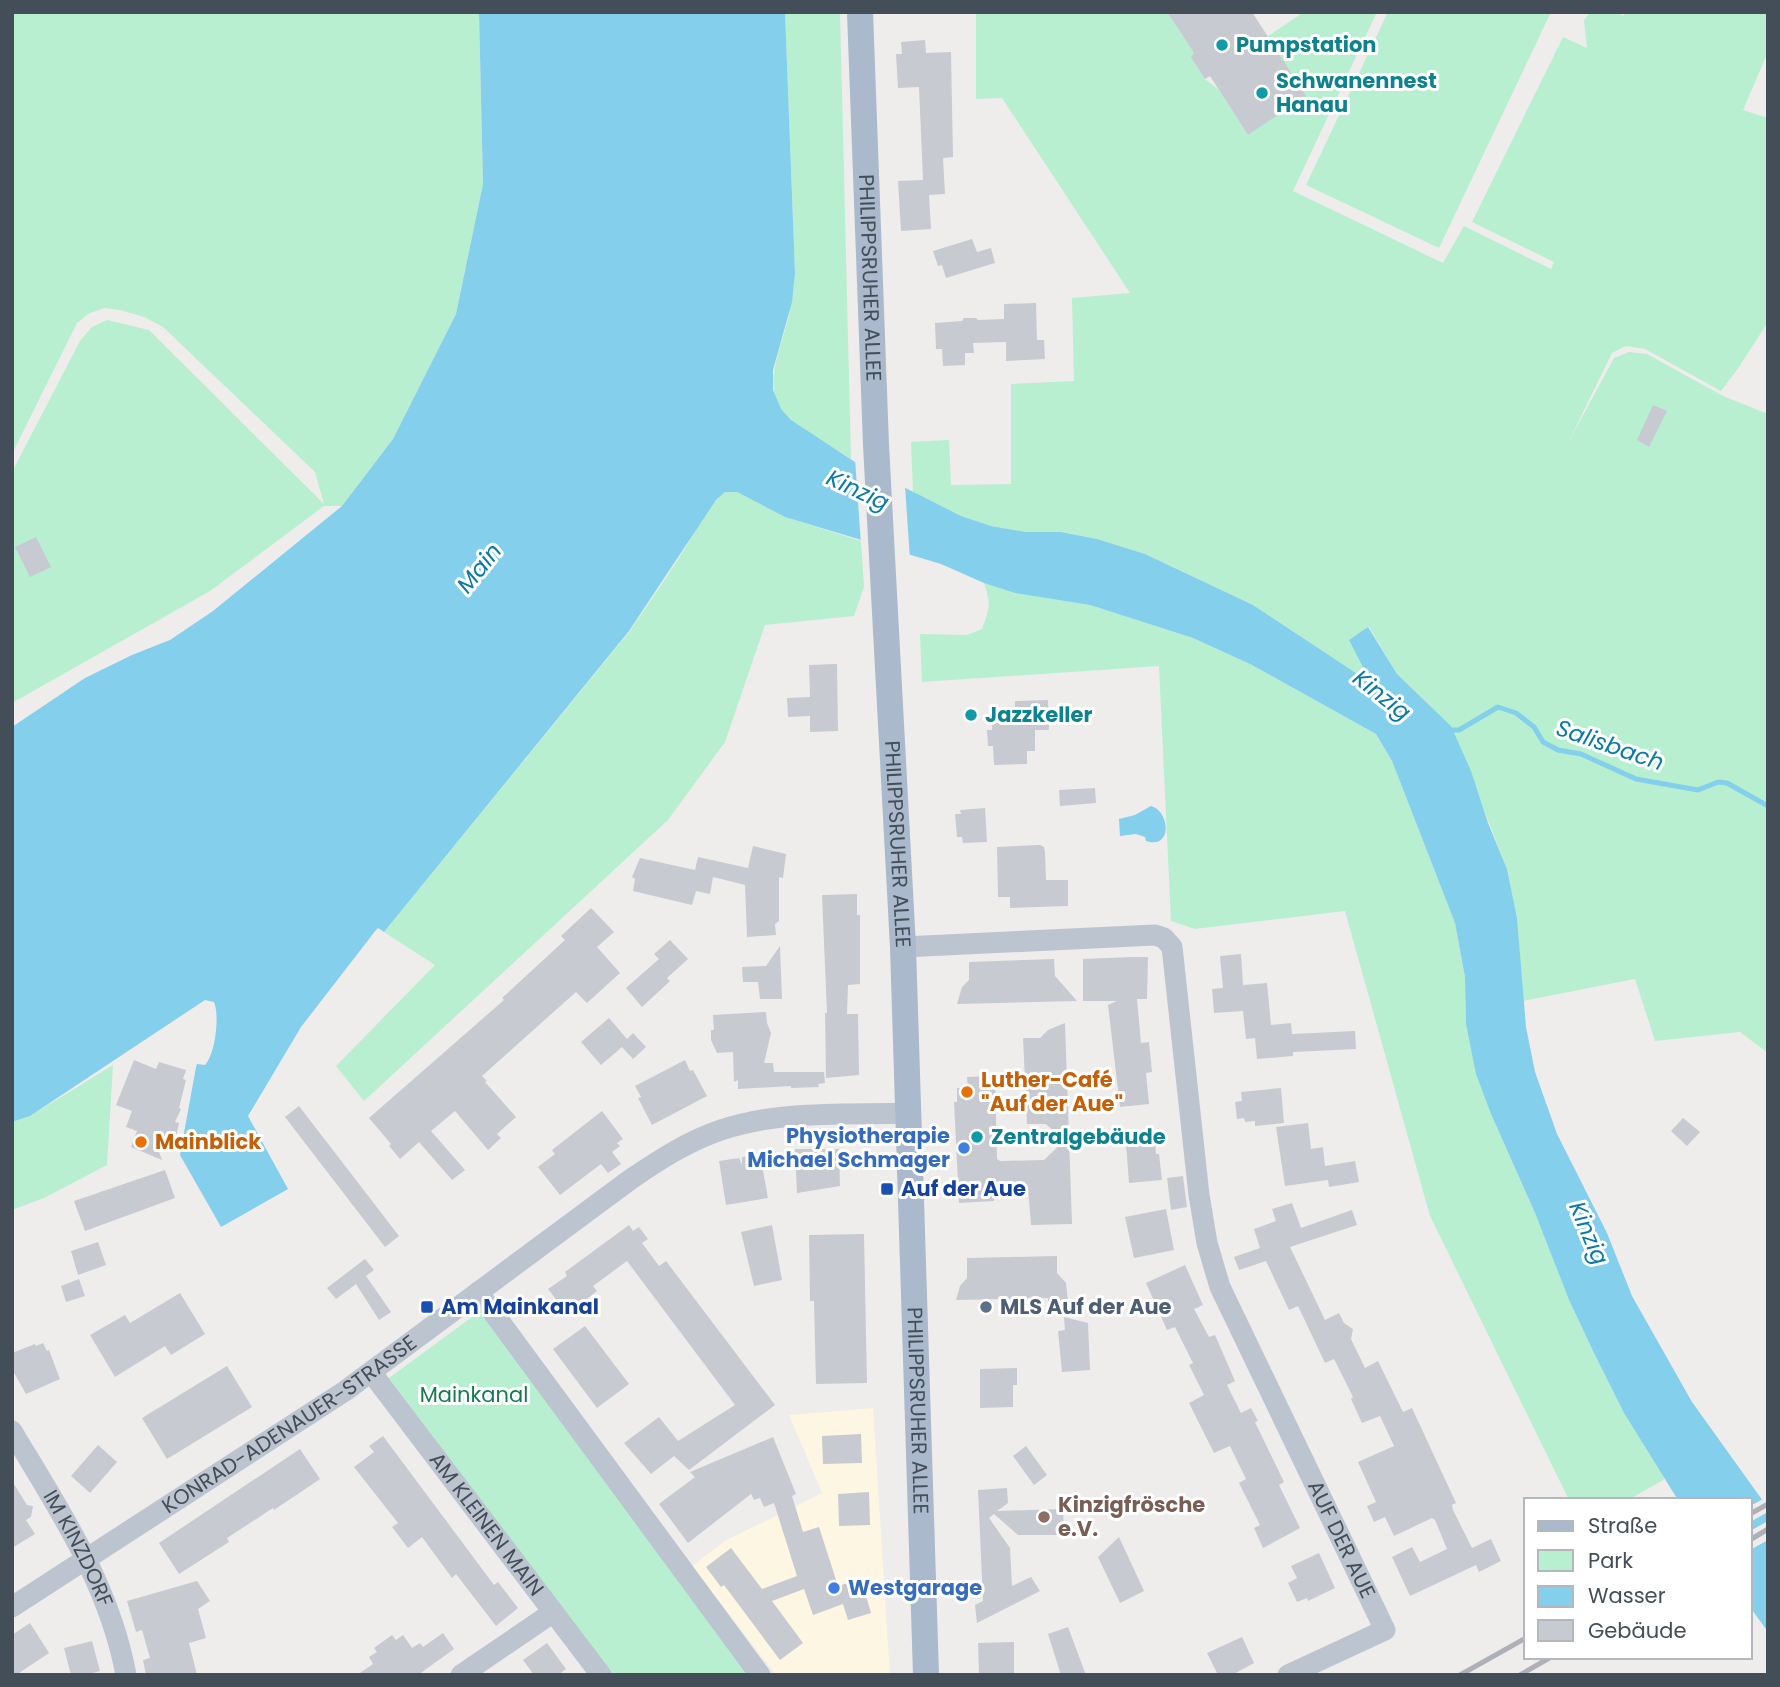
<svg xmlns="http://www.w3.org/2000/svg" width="1780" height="1687" font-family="Poppins,sans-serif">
  <rect width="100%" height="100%" fill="#efecec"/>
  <polygon fill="#fcf6e3" points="873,1408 890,1675 776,1675 692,1566 725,1541 822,1493 789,1415"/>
  <g fill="#b8efd1">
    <polygon points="12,12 479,12 483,184 456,314 393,439 342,506 324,506 210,591 12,703 12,472 80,341 92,327 107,320 149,330 324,504 315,472 163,327 144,317 120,310 104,308 88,314 77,323 12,454"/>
    <path d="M 785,12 L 840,12 L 851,459 C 832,446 810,435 792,421 C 759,395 778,358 786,326 C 791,309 793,292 795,273 Z"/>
    <polygon points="976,12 1167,12 1194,53 1205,79 1219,90 1248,135 1276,51 1268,36 1304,12 1377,12 1293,191 1443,263 1464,226 1551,269 1554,262 1472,222 1563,37 1587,48 1584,20 1590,12 1617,12 1623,16 1626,12 1768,12 1768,52 1743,110 1768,118 1768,322 1739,367 1721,391 1645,349 1626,346 1612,353 1569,441 1614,358 1629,352 1647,354 1723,396 1768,414 1768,1053 1740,1032 1655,1041 1635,979 1523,1001 1517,918 1507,869 1451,726 1397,674 1369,627 1350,640 1365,669 1359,675 1253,605 1145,554 1097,539 1061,532 1026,532 991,526 961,516 913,493 911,442 949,440 951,485 1011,484 1011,384 1074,381 1072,298 1130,293 1002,98 976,99"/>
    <polygon points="1388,12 1551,12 1439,248 1306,185"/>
    <path d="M 725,492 L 737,492 L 785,517 L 861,541 L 864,587 L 854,616 L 765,625 L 725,742 L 668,820 L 364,1101 L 336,1066 L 435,965 L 384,932 L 629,632 C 649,603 669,574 687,545 C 698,526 708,506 725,492 Z"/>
    <path d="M 984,583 L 1015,593 L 1090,605 L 1193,638 L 1252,665 L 1376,734 L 1392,761 L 1455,923 L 1465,977 L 1466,1024 L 1491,1114 L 1535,1213 L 1569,1300 L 1593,1351 L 1624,1413 L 1665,1479 L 1628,1500 L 1569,1500 L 1430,1216 L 1345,911 L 1195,929 L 1171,921 L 1159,666 L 922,682 L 920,634 L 967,635 L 982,629 C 990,609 991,603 984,583 Z"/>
    <polygon points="113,1065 107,1165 44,1198 12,1210 12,1122 30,1116"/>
    <polygon points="483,1309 754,1675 613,1675 389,1378"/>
  </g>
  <g fill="#84cfec">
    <path d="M 479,12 L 785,12 L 795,273 L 792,302 L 773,370 L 773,390 L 781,409 L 791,420 L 858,464 L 961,516 L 991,526 L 1026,532 L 1061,532 L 1097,539 L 1145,554 L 1253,605 L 1359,675 L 1364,669 L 1349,640 L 1368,627 L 1397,674 L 1451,726 L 1471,771 L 1488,823 L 1507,869 L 1517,918 L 1526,1027 L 1535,1072 L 1557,1134 L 1607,1233 L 1632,1296 L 1692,1402 L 1768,1508 L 1768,1632 L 1750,1607 L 1750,1500 L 1678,1500 L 1624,1413 L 1593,1351 L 1569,1300 L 1535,1213 L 1491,1114 L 1476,1074 L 1466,1024 L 1465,977 L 1455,923 L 1392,761 L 1376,734 L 1252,665 L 1193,638 L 1090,605 L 1015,593 L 984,583 L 941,564 L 785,517 L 737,492 L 725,492 L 716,500 L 629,631 L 384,932 L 378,928 L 376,930 L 301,1027 L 248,1116 L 288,1189 L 221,1227 L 180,1155 L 196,1067 L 197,1064 L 205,1065 C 215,1055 220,1016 214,1002 L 205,1000 L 30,1116 L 12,1122 L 12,727 L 85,678 L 132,655 L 170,640 L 213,611 L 342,506 L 393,439 L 456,314 L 483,184 Z"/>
    <path d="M 1151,806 C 1170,811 1173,850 1146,841 L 1145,837 L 1136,834 L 1120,836 L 1119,819 L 1135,815 Z"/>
  </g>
  <g fill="#efecec">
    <polygon points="855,458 905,486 910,559 861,545"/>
    <polygon points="1765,1498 1768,1502 1768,1512 1750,1522 1750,1506"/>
    <polygon points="1768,1521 1768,1540 1750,1550 1750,1531"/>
  </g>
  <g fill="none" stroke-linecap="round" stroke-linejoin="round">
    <polyline stroke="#84cfec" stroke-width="5" points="1448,730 1459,730 1498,707 1516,713 1534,727 1543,742 1558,750 1581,754 1636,779 1698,790 1718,782 1727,783 1768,806"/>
  </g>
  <g fill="#c8cad2">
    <polygon points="1167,12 1252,12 1306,96 1248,135 1210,76 1205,79 1191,57 1194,53"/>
    <polygon points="925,40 926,53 951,52 953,157 943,158 945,194 929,195 931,229 901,231 898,181 923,180 919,87 898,88 896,54 902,54 901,42"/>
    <polygon points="972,239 977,252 991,248 995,263 946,278 942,265 938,266 933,251"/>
    <polygon points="1036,303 1037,340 1044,340 1045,359 1006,361 1006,342 973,343 974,353 965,353 965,365 943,366 942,349 936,349 935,323 962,321 964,318 976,318 978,320 1004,319 1004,304"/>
    <polygon points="1653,405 1667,411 1649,447 1637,440"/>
    <polygon points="36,537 51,567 30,577 15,547"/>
    <polygon points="837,664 838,731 810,732 810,716 788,717 787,698 810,697 809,665"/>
    <polygon points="1048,700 1049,730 1035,730 1035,751 1027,751 1027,764 994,765 993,746 988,746 987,730 992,730 991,710 1015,709 1015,701"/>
    <polygon points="1095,788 1096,803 1060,806 1059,790"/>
    <polygon points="985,808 987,842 963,843 962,837 957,837 955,814 961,814 960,810"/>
    <polygon points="1040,845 1044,847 1045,852 1046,880 1068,880 1068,906 1010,908 1010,897 998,897 997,847"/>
    <polygon points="753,846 786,854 783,878 779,877 779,921 775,924 776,935 747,937 745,885 713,877 710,894 696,891 692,905 633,891 635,879 632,877 640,858 695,870 698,857 748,868"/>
    <polygon points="857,894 857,915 860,915 860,984 848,985 847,1014 858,1014 859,1075 826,1078 825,1013 827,1013 822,895"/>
    <polygon points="591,908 614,932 597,947 620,973 587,1003 576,992 482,1076 487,1081 485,1082 516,1117 497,1134 501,1138 488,1150 455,1111 431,1131 465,1170 452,1180 419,1142 400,1159 389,1146 391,1144 369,1118 504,1000 502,998 565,940 561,936"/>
    <polygon points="670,940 688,959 667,978 670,981 642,1007 626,988 659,959 654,954"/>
    <polygon points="780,946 782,999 760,999 758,982 743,982 742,967 766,966"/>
    <polygon points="1241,954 1243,985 1267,983 1271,1025 1291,1023 1292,1034 1355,1031 1356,1049 1293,1052 1293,1056 1257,1059 1255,1038 1246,1039 1243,1011 1214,1013 1212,989 1223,988 1220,956"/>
    <polygon points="1132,957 1148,957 1147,999 1137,999 1141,1043 1149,1042 1152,1072 1146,1073 1149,1104 1120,1107 1108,1005 1117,1001 1083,1001 1083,959"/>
    <polygon points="1054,959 1055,976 1077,1001 957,1004 962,987 969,980 969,962"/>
    <polygon points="766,1012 767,1023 771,1033 764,1063 773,1063 774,1072 824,1072 825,1083 818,1084 819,1087 791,1088 791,1086 738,1089 738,1080 734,1082 733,1052 717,1053 711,1040 711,1030 714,1030 713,1015"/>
    <polygon points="609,1018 627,1039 633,1033 646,1047 633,1059 622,1047 601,1065 581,1042"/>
    <polygon points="1065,1023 1072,1224 1031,1225 1028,1187 994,1188 994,1201 959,1203 954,1102 957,1102 957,1088 968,1088 967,1077 995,1076 997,1159 1000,1161 1044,1160 1064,1141 1046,1124 1027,1124 1023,1038 1040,1038 1048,1030"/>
    <polygon points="134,1060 156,1069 159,1062 186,1070 183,1079 186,1080 179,1108 181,1109 175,1122 179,1123 174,1146 154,1138 162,1160 131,1147 137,1131 126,1127 132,1111 116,1105"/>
    <polygon points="685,1060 690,1071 693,1070 707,1096 652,1125 638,1098 641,1097 635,1086"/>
    <polygon points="1281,1088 1284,1123 1255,1126 1255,1121 1245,1122 1244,1118 1237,1119 1235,1102 1242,1101 1241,1092"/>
    <polygon points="299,1106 399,1236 385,1247 285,1117"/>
    <polygon points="602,1111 623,1139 617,1143 620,1146 612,1152 621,1164 608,1173 601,1164 560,1195 538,1167 555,1154 552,1150"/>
    <polygon points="1683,1118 1700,1132 1687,1146 1671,1131"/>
    <polygon points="1308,1123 1311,1149 1323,1147 1325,1166 1355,1161 1359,1182 1329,1187 1328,1180 1285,1186 1276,1127"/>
    <polygon points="1155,1141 1156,1154 1159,1154 1162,1180 1129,1183 1126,1143"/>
    <polygon points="795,1149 839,1149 840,1186 797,1193"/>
    <polygon points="760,1154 768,1198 726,1205 719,1161 739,1158 742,1165 742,1157"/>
    <polygon points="165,1170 175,1198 85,1231 74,1201"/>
    <polygon points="1183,1176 1187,1207 1171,1210 1167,1178"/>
    <polygon points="1292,1203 1301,1228 1352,1210 1357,1225 1290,1247 1325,1320 1339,1313 1344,1323 1353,1329 1351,1339 1365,1368 1378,1361 1403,1412 1412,1408 1456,1503 1452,1505 1453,1510 1472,1548 1491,1539 1501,1561 1479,1572 1476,1565 1410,1596 1392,1557 1412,1547 1420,1562 1447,1549 1435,1520 1432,1518 1394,1536 1385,1517 1374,1522 1367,1506 1376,1502 1358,1462 1394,1446 1380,1416 1362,1423 1351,1399 1353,1397 1334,1359 1325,1363 1298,1306 1289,1310 1266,1261 1239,1270 1234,1257 1260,1248 1254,1229 1276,1221 1272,1209"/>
    <polygon points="1166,1209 1174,1250 1134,1258 1125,1217"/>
    <polygon points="629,1225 633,1231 639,1227 648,1239 642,1243 659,1266 666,1261 775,1405 689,1470 674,1456 651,1474 624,1443 659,1417 678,1441 735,1405 627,1261 593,1286 597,1291 567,1314 548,1289 567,1276 565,1272"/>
    <polygon points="772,1225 782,1280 754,1286 741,1232"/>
    <polygon points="864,1234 867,1383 816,1384 814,1301 810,1301 809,1235"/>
    <polygon points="98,1242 106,1265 78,1275 71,1251"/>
    <polygon points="1057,1256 1057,1273 1066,1283 1068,1301 1048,1301 1048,1298 956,1300 960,1286 967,1278 967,1258"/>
    <polygon points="365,1259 374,1270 366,1276 391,1312 379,1320 356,1284 336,1299 327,1288"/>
    <polygon points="1185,1265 1203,1305 1194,1309 1209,1337 1215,1335 1235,1381 1227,1385 1241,1413 1251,1408 1258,1421 1255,1422 1284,1482 1279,1485 1300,1528 1263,1548 1254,1528 1260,1525 1239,1483 1246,1479 1230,1446 1214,1453 1189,1403 1204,1395 1189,1365 1193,1363 1175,1327 1167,1330 1146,1283"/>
    <polygon points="79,1279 85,1296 66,1302 61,1286"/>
    <polygon points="180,1293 205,1334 171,1355 165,1346 115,1377 90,1335 125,1315 130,1323"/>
    <polygon points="1064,1317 1088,1323 1090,1370 1062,1372 1058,1331 1065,1330"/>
    <polygon points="585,1326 629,1384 597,1408 553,1349"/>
    <polygon points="43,1343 47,1351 49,1350 60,1379 26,1394 12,1369 12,1353 35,1344 36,1346"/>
    <polygon points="227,1366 252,1407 167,1459 142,1418"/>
    <polygon points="1017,1368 1017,1385 1013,1385 1013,1407 980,1408 980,1369"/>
    <polygon points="861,1434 862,1463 823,1464 822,1436"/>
    <polygon points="383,1436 494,1585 498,1582 518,1608 496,1626 456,1574 452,1578 422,1537 408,1548 392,1527 398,1523 354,1467 374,1452 369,1446"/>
    <polygon points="773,1437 796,1494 792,1496 803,1532 819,1527 838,1586 861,1579 871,1613 848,1620 843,1604 813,1615 804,1589 772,1601 803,1643 780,1660 724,1585 721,1587 706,1567 731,1548 762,1589 797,1576 774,1503 764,1507 760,1498 754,1500 751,1494 688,1543 659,1504 695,1477 690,1472"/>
    <polygon points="98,1445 117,1462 90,1493 71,1476"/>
    <polygon points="1026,1446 1047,1475 1034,1485 1013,1456"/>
    <polygon points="300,1449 320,1479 274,1510 273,1508 227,1538 229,1542 179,1574 159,1543"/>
    <polygon points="12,1481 27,1505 33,1506 31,1517 26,1520 35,1534 12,1548"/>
    <polygon points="1007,1488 1008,1503 997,1511 1063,1509 1064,1535 1018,1535 994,1514 989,1518 1010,1548 1012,1586 1031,1577 1040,1591 977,1623 975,1605 983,1601 978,1490"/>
    <polygon points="869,1492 870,1525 839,1526 838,1494"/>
    <polygon points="1119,1537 1144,1591 1120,1603 1098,1557"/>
    <polygon points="1319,1553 1335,1588 1308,1601 1307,1598 1297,1602 1288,1583 1297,1578 1291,1566"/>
    <polygon points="197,1581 210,1601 198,1609 206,1638 189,1643 197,1675 146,1675 143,1660 150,1658 142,1630 136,1632 127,1601"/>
    <polygon points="30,1623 49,1653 16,1675 12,1675 12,1635"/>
    <polygon points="1068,1627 1086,1675 1061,1675 1048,1634"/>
    <polygon points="443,1633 454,1649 418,1675 357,1675 373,1664 369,1657 377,1652 374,1648 392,1635 396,1640 403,1635 412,1648 420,1643 423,1647"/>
    <polygon points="1242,1637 1254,1663 1232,1675 1218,1675 1207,1653"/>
    <polygon points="92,1641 100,1671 85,1675 71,1675 64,1648"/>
    <polygon points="1014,1642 1014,1675 979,1675 978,1643"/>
    <polygon points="547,1643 566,1669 558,1675 534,1675 523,1660"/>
  </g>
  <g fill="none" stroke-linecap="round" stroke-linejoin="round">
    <g stroke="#bcc5cf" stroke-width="21">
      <path id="s1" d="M 903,947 L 1155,935 L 1164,938 L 1172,947 L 1199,1195 L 1207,1243 L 1220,1287 L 1385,1630 L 1288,1675"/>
      <polyline points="478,1292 760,1675"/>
      <path id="s2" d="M 371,1372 L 601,1675"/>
      <path id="s3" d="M 12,1431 C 59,1510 109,1583 126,1675"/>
      <path id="s4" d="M 12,1607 L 345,1391 L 631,1179 C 659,1160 688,1141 721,1130 C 780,1110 847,1115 908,1113"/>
      <polyline points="461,1675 552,1613"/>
    </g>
    <path stroke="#aab9cc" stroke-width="26" id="s5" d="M 860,12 L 876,445 L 903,947 L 926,1675"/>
    <g stroke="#aeb0b7" stroke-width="5">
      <polyline points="1750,1514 1768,1504"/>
      <polyline points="1750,1540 1768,1529"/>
      <polyline points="1460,1675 1526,1638"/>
      <polyline points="1520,1675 1551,1657"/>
    </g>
  </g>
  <g fill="#0f9aa8" stroke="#fff" stroke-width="2.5">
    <circle cx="1222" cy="45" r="7"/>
    <circle cx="1262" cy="93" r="7"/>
    <circle cx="971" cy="715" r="7"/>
    <circle cx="977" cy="1137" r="7"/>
  </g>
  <g fill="#e8710a" stroke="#fff" stroke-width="2.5">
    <circle cx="967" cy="1092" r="7"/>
    <circle cx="141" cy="1142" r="7"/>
  </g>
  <g fill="#3f7fe0" stroke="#fff" stroke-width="2.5">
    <circle cx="964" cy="1148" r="7"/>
    <circle cx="834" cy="1588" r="7"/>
  </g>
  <g fill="#1a4fb4" stroke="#fff" stroke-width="2.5">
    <rect x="880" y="1182" width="14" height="14" rx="3.5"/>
    <rect x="420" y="1300" width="14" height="14" rx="3.5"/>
  </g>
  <circle fill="#5c6f8a" stroke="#fff" stroke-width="2.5" cx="986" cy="1307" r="7"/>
  <circle fill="#8d6e63" stroke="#fff" stroke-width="2.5" cx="1044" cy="1517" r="7"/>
  <g text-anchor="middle" stroke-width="6" stroke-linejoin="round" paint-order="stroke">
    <g font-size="21" font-weight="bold" fill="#0d838f" stroke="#fff" text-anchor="start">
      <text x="1236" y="52">Pumpstation</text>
      <text x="1276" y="88">Schwanennest<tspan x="1276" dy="24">Hanau</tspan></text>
      <text x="985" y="722">Jazzkeller</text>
      <text x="991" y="1144">Zentralgebäude</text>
    </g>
    <g font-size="21" fill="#444e59" stroke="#fff">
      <text dy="7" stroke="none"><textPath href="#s5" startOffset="266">PHILIPPSRUHER ALLEE</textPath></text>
      <text dy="7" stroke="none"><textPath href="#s5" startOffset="833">PHILIPPSRUHER ALLEE</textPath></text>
      <text dy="7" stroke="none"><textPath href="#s5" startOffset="1400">PHILIPPSRUHER ALLEE</textPath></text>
      <text dy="7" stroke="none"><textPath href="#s4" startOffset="332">KONRAD-ADENAUER-STRASSE</textPath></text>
      <text dy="7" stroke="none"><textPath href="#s2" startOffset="191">AM KLEINEN MAIN</textPath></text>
      <text dy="7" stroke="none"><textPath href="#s1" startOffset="898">AUF DER AUE</textPath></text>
      <text dy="7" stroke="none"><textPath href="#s3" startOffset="135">IM KINZDORF</textPath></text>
    </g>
    <g font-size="21" font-weight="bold" fill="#c56008" stroke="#fff" text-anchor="start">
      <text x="981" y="1087">Luther-Café<tspan x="981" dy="24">"Auf der Aue"</tspan></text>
      <text x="155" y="1149">Mainblick</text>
    </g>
    <g font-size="21" font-weight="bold" fill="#366cbe" stroke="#fff" text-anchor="end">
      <text x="950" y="1143">Physiotherapie<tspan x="950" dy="24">Michael Schmager</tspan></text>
      <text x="848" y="1595" text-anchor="start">Westgarage</text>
    </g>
    <g font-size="21" font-weight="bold" fill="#164399" stroke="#fff" text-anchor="start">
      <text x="901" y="1196">Auf der Aue</text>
      <text x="441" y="1314">Am Mainkanal</text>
    </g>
    <g font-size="21" font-weight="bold" fill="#4e5e75" stroke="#fff" text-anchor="start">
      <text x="1000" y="1314">MLS Auf der Aue</text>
    </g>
    <g font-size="21" fill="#157b4f" stroke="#fff">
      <text x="474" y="1402">Mainkanal</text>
    </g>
    <g font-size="21" font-weight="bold" fill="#785e54" stroke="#fff" text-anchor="start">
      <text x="1058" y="1512">Kinzigfrösche<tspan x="1058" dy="24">e.V.</tspan></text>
    </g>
    <g font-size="23" font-style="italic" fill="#0a7aa6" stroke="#fff">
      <text transform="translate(858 490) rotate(25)" y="8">Kinzig</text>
      <text transform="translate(479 568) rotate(-51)" y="8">Main</text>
      <text transform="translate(1382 695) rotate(38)" y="8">Kinzig</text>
      <text transform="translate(1610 745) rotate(19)" y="8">Salisbach</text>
      <text transform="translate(1589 1233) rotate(67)" y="8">Kinzig</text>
    </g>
  </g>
  <rect width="1780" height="1687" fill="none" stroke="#444e59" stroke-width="28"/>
  <rect x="1524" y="1498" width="228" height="161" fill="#ffffff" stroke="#b4b8bd" stroke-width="2"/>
  <rect x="1538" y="1521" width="35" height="10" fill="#aab9cc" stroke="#b4b8bd" stroke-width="2"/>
  <text x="1588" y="1533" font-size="21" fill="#444e59">Straße</text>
  <rect x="1538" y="1550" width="35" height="21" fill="#b8efd1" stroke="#b4b8bd" stroke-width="2"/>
  <text x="1588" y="1568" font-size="21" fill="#444e59">Park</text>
  <rect x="1538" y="1586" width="35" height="21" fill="#84cfec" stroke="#b4b8bd" stroke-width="2"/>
  <text x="1588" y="1603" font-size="21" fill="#444e59">Wasser</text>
  <rect x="1538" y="1620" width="35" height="21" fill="#c8cad2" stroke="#b4b8bd" stroke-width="2"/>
  <text x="1588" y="1638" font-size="21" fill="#444e59">Gebäude</text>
</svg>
